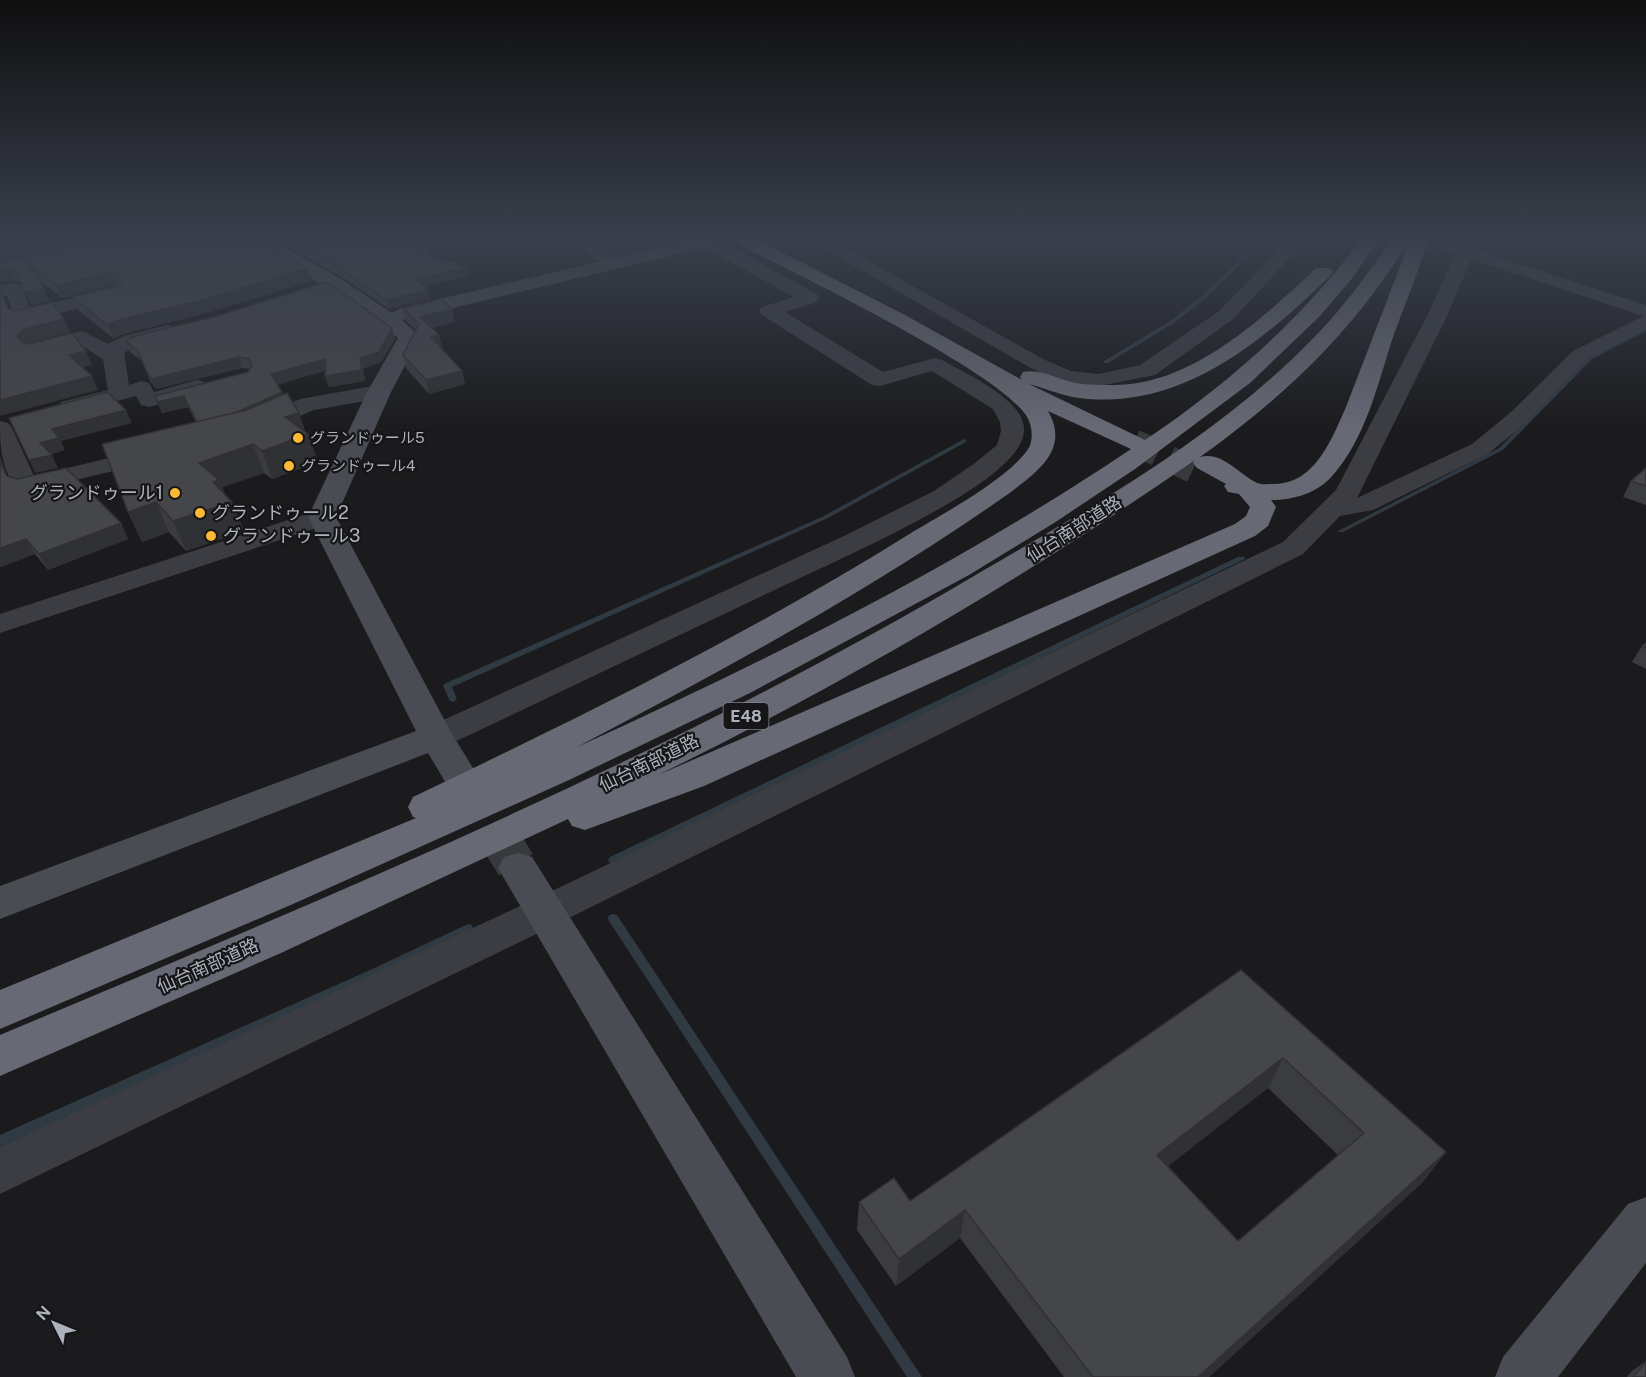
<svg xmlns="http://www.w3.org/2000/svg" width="1646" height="1377" font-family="'Public Sans','Noto Sans JP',sans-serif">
  <rect width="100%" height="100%" fill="#1b1b1d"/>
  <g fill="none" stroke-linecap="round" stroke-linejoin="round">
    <g fill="#2f3a43" fill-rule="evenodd">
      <polygon points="1262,238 1267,238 1207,297 1174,323 1108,363 1104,363 1104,361 1170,321 1203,295"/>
      <polygon points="1646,327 1646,331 1592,359 1503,450 1343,532 1339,532 1338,531 1499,448 1588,357"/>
      <polygon points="964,439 967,441 966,442 828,518 452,687 457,699 453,702 450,701 443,686 444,684 824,516"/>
      <polygon points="1238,557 1244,557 1245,559 616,863 613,864 610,863 608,860 610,857"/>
      <polygon points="613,914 617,915 922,1377 907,1377 609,921 608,918 609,915"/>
      <polygon points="468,924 472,925 473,928 472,931 378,976 0,1147 0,1135 370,970"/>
    </g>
    <polyline stroke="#38393d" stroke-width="40" stroke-dasharray="40 20" stroke-linecap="butt" points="463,780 518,868"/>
    <polyline stroke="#38393d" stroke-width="26" stroke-dasharray="26 13" stroke-linecap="butt" points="1134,442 1195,471"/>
    <g fill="#3b3d43" fill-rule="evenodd">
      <polygon points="567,238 587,238 622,264 619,268 607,268"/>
      <path d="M 702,238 L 714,238 L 817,294 L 819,298 L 817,302 L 785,312 L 883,372 L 935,358 L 942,360 C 966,374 1026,400 1024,431 C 1023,458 973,489 951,502 C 890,538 824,566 760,597 C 656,646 552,696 448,745 L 436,748 L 424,745 L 419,737 L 424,729 L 844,536 L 934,491 L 975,463 L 997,445 L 1001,431 L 1000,422 L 993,409 L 932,371 L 880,386 L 872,385 L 762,315 L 759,311 L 762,307 L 794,297 L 702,246 L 699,242 Z"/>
      <polygon points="806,238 827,238 1043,359 1071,371 1099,374 1140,365 1219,311 1290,238 1308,238 1233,319 1155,375 1099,386 1059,382 1029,367"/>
      <path d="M 1423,238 L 1442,238 L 1458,244 L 1459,238 L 1476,238 L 1474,249 L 1646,305 L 1646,329 L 1587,359 L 1527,422 L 1488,454 L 1373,510 L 1340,516 L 1303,554 L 559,923 L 0,1194 L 0,1147 L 531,901 L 1283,542 L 1336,490 L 1428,314 L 1455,254 L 1424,244 ZM 1471,259 L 1643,316 L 1573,351 L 1511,412 L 1472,444 L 1357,498 L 1448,314 Z"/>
      <polygon points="15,283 22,285 30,308 116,288 123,290 125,294 123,298 22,322 15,320 7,296 0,297 0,285"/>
      <polygon points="167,325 174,327 177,331 174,335 138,344 124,353 129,385 141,381 149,383 154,392 197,380 205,382 208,387 205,392 149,407 141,405 136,396 69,414 61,412 58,407 61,402 108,390 103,359 79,344 37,355 30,353 27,349 30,345 82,331 108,344 124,336"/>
      <polygon points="379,385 387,387 390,392 387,397 314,410 257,434 249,432 245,427 249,422 300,399"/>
      <path d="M 0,421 L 8,423 L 12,428 L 34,476 L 151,448 L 159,450 L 163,455 L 159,460 L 26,492 L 17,490 C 1,467 0,448 0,421 Z"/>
      <polygon points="322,509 331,511 335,517 331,523 0,633 0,614"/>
    </g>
    <g fill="#494c53" fill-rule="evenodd">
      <polygon points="244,238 267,238 341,279 392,313 401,308 700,238 733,238 730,242 724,243 402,320 420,337 391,392 336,517 452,734 478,776 473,785 460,789 447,785 428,753 0,919 0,886 416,731 308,517 367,392 398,338 347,300"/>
      <polygon points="518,853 532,857 847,1357 855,1377 796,1377 498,868 504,857"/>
      <polygon points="1646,1197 1646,1263 1558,1377 1495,1377 1503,1357 1628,1204"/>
    </g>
    <g fill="#676a74" fill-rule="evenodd">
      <path d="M 736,238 L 754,238 L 905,315 L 1022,380 L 1020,377 L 1023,372 C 1041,368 1059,380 1076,383 C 1088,385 1101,385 1113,385 C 1191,386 1263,318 1316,268 L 1330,268 L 1333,272 L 1330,276 C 1261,343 1177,414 1073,397 C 1058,394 1044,388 1029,384 L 1145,440 C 1228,384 1302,319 1362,238 L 1380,238 L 1350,281 L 1319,317 L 1250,383 L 1135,469 L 1054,523 L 969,575 L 750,693 L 569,780 L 293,904 L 0,1029 L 0,990 L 416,818 L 413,817 L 408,807 L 413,797 C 583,716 751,633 911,533 C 944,513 1003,482 1026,452 C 1033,444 1033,431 1029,421 C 1014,378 790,271 740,245 ZM 1048,411 L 1131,449 C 957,566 768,660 577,747 C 725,669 874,589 1011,492 C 1038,471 1070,449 1048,411 Z"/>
      <path d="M 1393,238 L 1411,238 C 1399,256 1388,274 1375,291 C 1327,356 1265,411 1200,457 C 1222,451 1239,474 1257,483 C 1262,485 1270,484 1275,484 C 1316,483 1332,438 1346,407 L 1411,238 L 1429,238 C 1418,272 1405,304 1393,337 C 1378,383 1366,438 1333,475 C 1318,493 1294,500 1271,500 L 1276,507 L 1268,526 L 1255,536 L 704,786 L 585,830 L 572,826 L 568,819 L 281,953 L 0,1076 L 0,1035 C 333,895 668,757 979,573 C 1099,503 1227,431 1323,328 C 1349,300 1371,269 1393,238 ZM 1195,460 L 1193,463 L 1197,468 L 1226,484 L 1224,486 L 1228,492 L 1239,494 L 1250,507 L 1246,516 L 1235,524 L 658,775 C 844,684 1025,578 1195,460 Z"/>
    </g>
  </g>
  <g fill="#3b3c40" fill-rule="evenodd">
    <polygon points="0,238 102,238 38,254 225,241 307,268 311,281 203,314 123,334 114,339 78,310 72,297 119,286 115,285 62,298 37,278 50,301 31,305 22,283 15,281 0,264 23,257 0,263"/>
    <polygon points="275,238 410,238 428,249 429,255 470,276 424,286 430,299 389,309 342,277 275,240"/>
    <polygon points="403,308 455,322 432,328 439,335 442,348 441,348 465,384 429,394 406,368 403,355 416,330 406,321"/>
    <polygon points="395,339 381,362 363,369 365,381 329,387 325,376 325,370 277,385 283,395 299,413 305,431 308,434 318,462 272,479 264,473 222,487 225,494 232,502 244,531 186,551 169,532 142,542 128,512 196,422 188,407 162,413 155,396 248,372 250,369 242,368 156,389 150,381 142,361 130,352 126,341"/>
    <polygon points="0,456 7,476 121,523 128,539 48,570 35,554 0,567"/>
    <polygon points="1646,468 1646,505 1623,497 1631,481"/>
    <polygon points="1646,643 1646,669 1632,662 1642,646"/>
    <path d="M 1241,970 L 1424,1181 L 1209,1377 L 1064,1377 L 960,1238 L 896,1286 L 857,1230 L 859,1202 L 910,1201 ZM 1268,1088 L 1338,1155 L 1238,1241 L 1168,1166 Z"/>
    <polygon points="1646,1361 1646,1377 1627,1377 1632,1371"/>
  </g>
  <g fill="#303134">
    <polygon points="45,238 102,238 0,263 0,249"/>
    <polygon points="428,249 430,258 421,252"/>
    <polygon points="9,268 15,281 0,283 0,270"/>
    <polygon points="307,268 311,281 203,314 123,334 114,339 108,325 118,320"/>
    <polygon points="468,268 470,276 417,287 415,279"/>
    <polygon points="110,272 115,285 62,298 56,285"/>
    <polygon points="0,287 5,298 14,322 8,309"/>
    <polygon points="44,288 50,301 31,305 25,292"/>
    <polygon points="428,290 430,299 389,309 387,300"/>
    <polygon points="452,309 455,322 423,330 420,317"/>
    <polygon points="64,319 70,332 28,344 24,350 17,336 22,330"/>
    <polygon points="392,328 395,339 381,362 363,369 365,381 329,387 325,376 360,358"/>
    <polygon points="439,335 442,348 434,350 431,337"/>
    <polygon points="86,351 92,365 76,369 69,355"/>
    <polygon points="239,357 242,368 156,389 151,379"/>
    <polygon points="326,359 329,370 275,385 271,374"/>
    <polygon points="462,371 465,384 429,394 426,380"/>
    <polygon points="92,376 98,390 0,416 0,400"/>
    <polygon points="282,392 286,403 197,422"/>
    <polygon points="184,396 188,407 162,413 157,402"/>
    <polygon points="126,410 132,423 61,441 65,450 47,456 40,443 52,429"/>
    <polygon points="299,413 306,434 308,434 318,462 272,479 262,451 285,417"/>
    <polygon points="253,444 264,473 222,487 229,503 232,502 244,531 186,551 173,521 199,463"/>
    <polygon points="52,455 58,468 35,473 29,460"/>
    <polygon points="0,456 9,482 0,463"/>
    <polygon points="156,502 169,532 142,542 128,512"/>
    <polygon points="121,523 128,539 48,570 39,554"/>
    <polygon points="26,539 35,554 0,567 0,548"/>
    <polygon points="1283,1058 1268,1088 1145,1184 1157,1155"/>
    <polygon points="1446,1152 1424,1181 1209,1377 1198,1377"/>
    <polygon points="965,1210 960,1238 896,1286 899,1259"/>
  </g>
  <g fill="#45464a" stroke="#303134" stroke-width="1.5" fill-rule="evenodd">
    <polygon points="0,238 45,238 0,249"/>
    <polygon points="109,238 220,238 225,241 236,238 256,238 307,268 199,301 118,320 108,325 72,297 118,286 122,281 118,274 110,272 56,285 26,261 44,288 25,292 17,270 9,268 0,270 0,264 28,256"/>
    <polygon points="285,238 410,238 428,249 421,252 468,268 415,279 428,290 387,300 340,268"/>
    <polygon points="327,282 392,328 379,352 360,358 362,370 325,376 326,359 271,374 282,392 235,413 197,422 184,396 157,402 155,396 248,372 252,366 249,359 239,357 151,379 146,370 138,351 126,341 135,336 214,317"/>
    <polygon points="0,288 8,309 16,311 53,302 64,319 22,330 17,336 21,342 30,344 72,333 86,351 69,355 92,376 0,400"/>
    <polygon points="441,299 452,309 420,317 439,335 431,337 462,371 426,380 403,355 419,324 403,308"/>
    <polygon points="107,392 126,410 52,429 59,438 40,443 52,455 29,460 9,418"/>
    <polygon points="287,393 299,413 285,417 308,434 262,451 253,444 199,463 219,480 213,482 232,502 173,521 156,502 128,512 102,444 246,410"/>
    <polygon points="0,463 7,476 17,479 66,468 121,523 39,554 26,539 0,548"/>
    <polygon points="1646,468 1646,486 1631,481"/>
    <polygon points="1646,643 1646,648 1642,646"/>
    <path d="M 1241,970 L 1446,1152 L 1198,1377 L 1093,1377 L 965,1210 L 899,1259 L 859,1202 L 894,1178 L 910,1201 ZM 1283,1058 L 1364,1133 L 1238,1241 L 1157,1155 Z"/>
    <polygon points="1646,1362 1646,1377 1633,1377"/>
  </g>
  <linearGradient id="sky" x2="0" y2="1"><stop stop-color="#0f0f10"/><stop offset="0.55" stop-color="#393f4c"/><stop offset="1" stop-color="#393f4c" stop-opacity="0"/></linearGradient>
  <rect width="1646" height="431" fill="url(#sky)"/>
  <g fill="#fbb935" stroke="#161618" stroke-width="2">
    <circle cx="298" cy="438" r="6"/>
    <circle cx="289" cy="466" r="6"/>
    <circle cx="175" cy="493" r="6"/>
    <circle cx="200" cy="513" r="6"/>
    <circle cx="211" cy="536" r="6"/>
  </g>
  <g text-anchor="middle" stroke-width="4.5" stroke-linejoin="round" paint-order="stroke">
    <g font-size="15" fill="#adb2bd" stroke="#161618" text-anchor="start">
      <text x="310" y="443">グランドゥール5</text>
      <text x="301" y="471">グランドゥール4</text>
    </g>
    <rect fill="#161618" stroke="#80838c" stroke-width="1.5" x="723.5" y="703" width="45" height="26" rx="4.5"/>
    <g font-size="16" font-weight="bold" fill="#adb2bd">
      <text x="746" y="722">E48</text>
    </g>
    <g font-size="18" fill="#adb2bd" stroke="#161618" text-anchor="start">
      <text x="163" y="499" text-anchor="end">グランドゥール1</text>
      <text x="212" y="519">グランドゥール2</text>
      <text x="223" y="542">グランドゥール3</text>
    </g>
    <g font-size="18" fill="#adb2bd" stroke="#161618">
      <text transform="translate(1074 529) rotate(-32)" y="6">仙台南部道路</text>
      <text transform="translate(649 763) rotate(-26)" y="6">仙台南部道路</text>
      <text transform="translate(208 966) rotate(-24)" y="6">仙台南部道路</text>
    </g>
  </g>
  <g transform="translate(54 1323) rotate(313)" stroke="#161618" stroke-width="4.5" paint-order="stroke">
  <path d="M0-4.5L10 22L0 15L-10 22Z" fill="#adb2bd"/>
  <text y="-9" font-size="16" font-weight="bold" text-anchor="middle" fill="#adb2bd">N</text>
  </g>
</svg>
